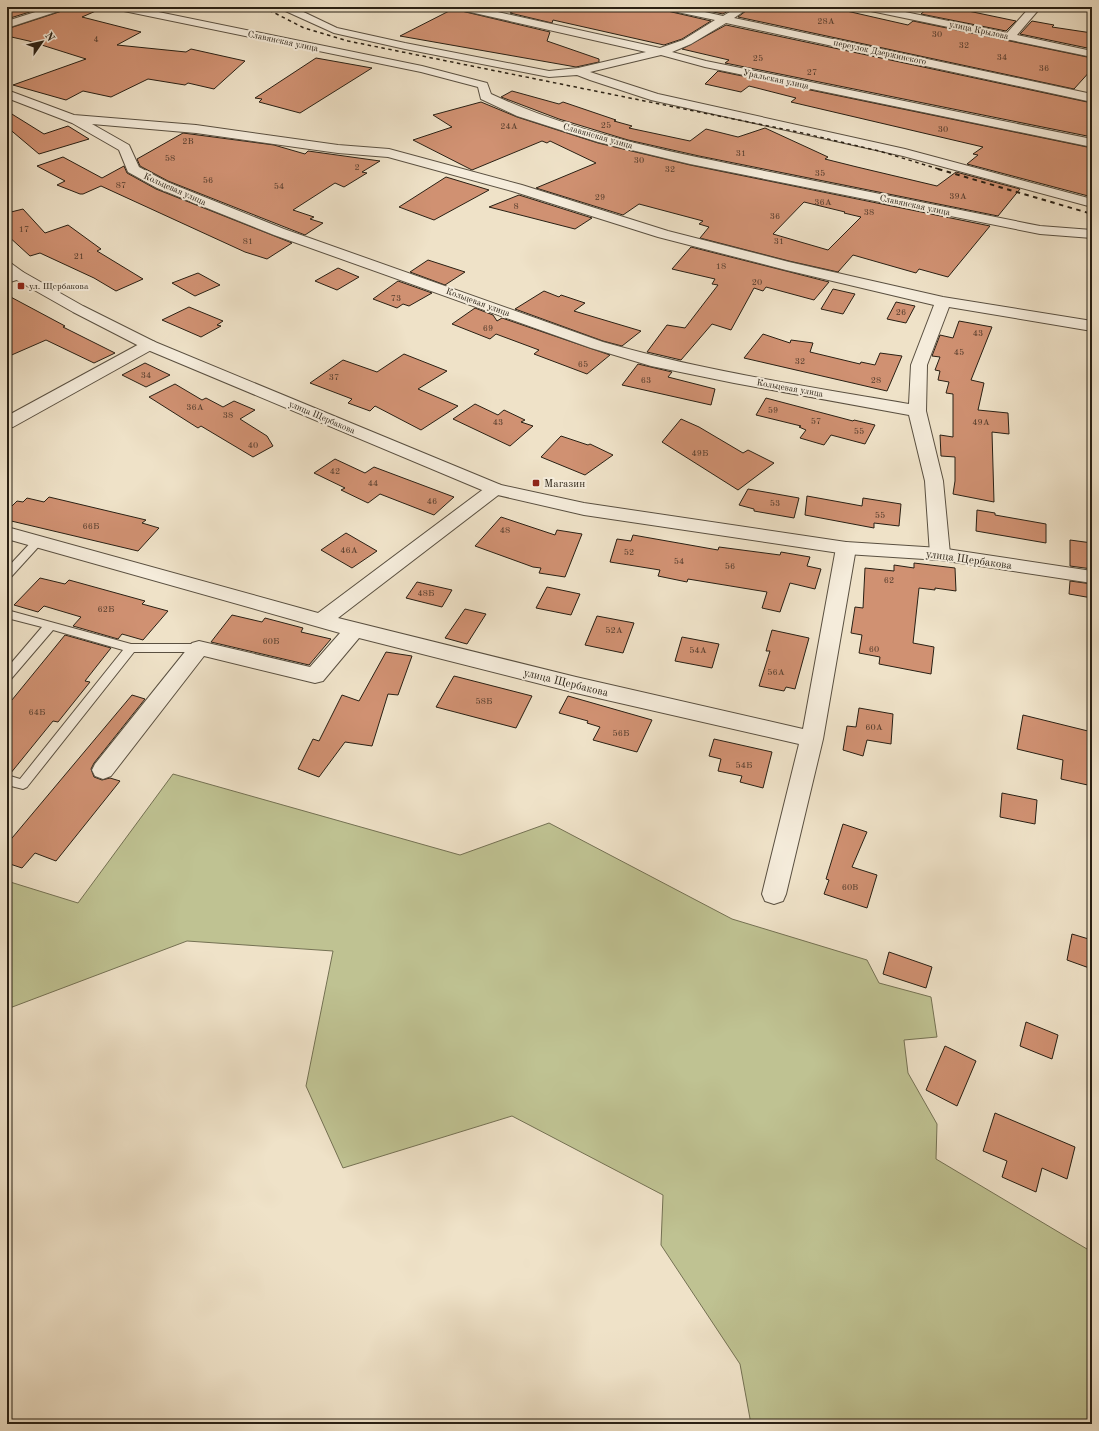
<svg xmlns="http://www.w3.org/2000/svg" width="1099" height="1431" font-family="'Old Standard TT',serif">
  <rect width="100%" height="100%" fill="#efe2c8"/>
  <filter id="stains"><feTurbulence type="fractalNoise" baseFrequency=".005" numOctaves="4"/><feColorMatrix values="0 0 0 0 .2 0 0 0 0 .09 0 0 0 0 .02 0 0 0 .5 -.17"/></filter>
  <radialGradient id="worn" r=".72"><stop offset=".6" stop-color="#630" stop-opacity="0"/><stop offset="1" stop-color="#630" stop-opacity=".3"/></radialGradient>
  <polygon fill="#bfc292" stroke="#747153" points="173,774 460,855 549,823 732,919 867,960 879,983 931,997 937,1037 904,1040 908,1073 937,1124 936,1159 1092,1252 1092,1424 751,1424 740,1364 661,1245 663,1195 512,1116 343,1168 306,1086 333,951 187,941 7,1009 7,881 78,903"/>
  <g fill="#d09172" stroke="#292014" fill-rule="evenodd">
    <polygon points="7,7 46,7 7,19"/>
    <polygon points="67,7 105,7 82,17 141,32 117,45 186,52 191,49 245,61 214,89 188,83 185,85 148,79 111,97 83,91 66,100 13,85 86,59 29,41 7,36 7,29 65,10"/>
    <polygon points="522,7 661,7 663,10 711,21 682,39 664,45 553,20 552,23 510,13"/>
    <polygon points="689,7 735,7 723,14"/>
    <polygon points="751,7 829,7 908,25 913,21 1092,58 1092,69 1074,89 738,17"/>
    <polygon points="929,7 949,7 1016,21 1006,31 921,14"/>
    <polygon points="453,9 550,32 547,41 599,59 599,62 576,67 400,36"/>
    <polygon points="1032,21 1054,25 1052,27 1092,33 1092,49 1020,34"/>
    <polygon points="726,25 1092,103 1092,137 725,63 729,60 682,49"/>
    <polygon points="316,58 372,68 300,113 259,102 262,99 255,98"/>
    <polygon points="718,71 1092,148 1092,197 967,164 978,155 973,154 983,147 791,102 796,98 749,86 741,92 705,84"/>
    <polygon points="512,91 559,104 563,102 616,120 614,121 632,126 629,128 690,141 706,129 738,137 765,128 828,157 825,159 857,167 937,186 956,172 1020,189 998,216 699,156 628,140 559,119 501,97"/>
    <path d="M 481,102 L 517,117 L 598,143 L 690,165 L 990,226 L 948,277 L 919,269 L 916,273 L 853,255 L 838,272 L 789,261 L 700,238 L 709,227 L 699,224 L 703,221 L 639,204 L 623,215 L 536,188 L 596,163 L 550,141 L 547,143 L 542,141 L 472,170 L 413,140 L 452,127 L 433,115 ZM 804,202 L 845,212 L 844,213 L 861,217 L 828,250 L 773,234 Z"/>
    <polygon points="7,111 44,134 68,126 89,139 39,154 7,127"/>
    <polygon points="183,133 274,145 305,154 308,151 380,161 362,172 367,173 344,187 335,183 293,210 314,217 310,219 323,223 305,235 168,181 140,166 137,159"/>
    <polygon points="63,157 102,178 124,166 127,173 156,189 292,243 267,259 245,252 101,186 83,194 80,194 57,185 65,181 37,166"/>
    <polygon points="446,177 489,190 434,220 399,207"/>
    <polygon points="519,195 592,218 575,229 489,207"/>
    <polygon points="23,209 45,233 68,225 101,249 97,251 143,279 116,291 94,278 40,253 30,256 7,235 7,213"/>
    <polygon points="691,247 786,271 829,282 814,300 766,287 763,291 754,288 731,330 712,324 681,360 647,352 667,325 685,328 718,285 712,284 715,279 672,269"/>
    <polygon points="428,260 465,272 445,285 410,272"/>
    <polygon points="338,268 359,277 337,290 315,281"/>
    <polygon points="198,273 220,285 195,296 172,283"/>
    <polygon points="398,281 432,293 409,306 403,304 397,308 373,299"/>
    <polygon points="833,289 855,294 843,314 821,309"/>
    <polygon points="544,291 559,297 561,295 585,303 574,311 641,331 622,346 603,341 515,309"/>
    <polygon points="7,295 65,326 63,327 115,353 94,363 46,340 7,357"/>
    <polygon points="896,302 915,306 906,323 887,319"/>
    <polygon points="189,307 223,321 217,325 221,326 201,337 162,320"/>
    <polygon points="475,308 493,315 497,321 502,318 610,355 587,374 534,354 539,350 496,334 490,339 452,324"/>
    <polygon points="959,321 992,327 971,380 984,383 978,410 1008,413 1009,434 992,432 994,502 953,494 955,481 955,457 941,456 940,435 953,437 953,394 946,393 949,382 938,380 940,371 935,370 940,357 932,356 940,335 953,338"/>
    <polygon points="763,334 790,343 791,340 813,343 810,352 860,364 861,362 875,365 880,353 902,356 887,391 744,358"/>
    <polygon points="404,354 447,371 418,389 458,406 421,430 375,406 370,411 348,403 352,399 310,383 343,360 377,372"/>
    <polygon points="145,363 170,375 146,387 122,375"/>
    <polygon points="638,364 672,372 668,377 715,389 711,405 622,385"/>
    <polygon points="175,384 202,400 206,398 223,407 234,401 255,410 240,419 267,436 273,446 253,457 201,426 198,428 149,397"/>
    <polygon points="766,398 853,421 854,420 875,425 865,444 831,435 824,445 800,438 806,430 799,427 801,426 756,415"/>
    <polygon points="475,404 498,415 504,410 525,420 521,422 533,426 510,446 453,419"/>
    <polygon points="681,419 699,427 743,453 748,450 774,463 738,490 662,442"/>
    <polygon points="561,436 588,445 590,444 613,455 585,475 541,457"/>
    <polygon points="335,459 365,473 374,467 454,497 434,515 380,494 368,503 341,490 345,488 314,473"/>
    <polygon points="748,489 799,498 794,518 754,511 754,509 739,505"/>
    <polygon points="807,496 862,506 863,498 901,504 899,526 874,523 874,528 805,515"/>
    <polygon points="49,497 146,520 142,523 159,528 138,551 7,520 7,511 17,501 23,502 27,498 44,502"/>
    <polygon points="977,510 995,513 995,515 1046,524 1046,543 976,531"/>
    <polygon points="501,517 555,535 557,530 582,534 565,577 539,573 541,568 533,567 475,546"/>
    <polygon points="346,533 377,551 352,568 321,550"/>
    <polygon points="633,535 718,550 719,547 780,555 781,552 810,557 807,566 821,569 815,589 790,583 780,612 762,608 767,592 688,579 687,582 658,576 660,570 610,562 617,539 631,541"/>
    <polygon points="1070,540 1092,543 1092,569 1070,566"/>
    <polygon points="914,563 955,568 956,591 935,588 935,590 919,588 913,643 934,647 931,674 879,664 880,657 859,653 862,635 851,633 855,607 863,608 865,568 894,571 894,565 914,568"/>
    <polygon points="40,578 65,584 69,580 145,601 142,604 168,611 143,640 122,634 118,639 73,626 81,617 44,606 38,612 14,605"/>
    <polygon points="1070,581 1092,584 1092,598 1069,594"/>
    <polygon points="417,582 452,590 442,607 406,598"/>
    <polygon points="547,587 580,594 571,615 536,608"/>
    <polygon points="465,609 486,614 467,644 445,638"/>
    <polygon points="232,615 262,622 265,618 303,628 301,632 331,639 309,665 211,642"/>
    <polygon points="597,616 634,623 623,653 585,645"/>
    <polygon points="772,630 809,638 795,689 786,687 784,691 759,686 770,651 766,651"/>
    <polygon points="65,635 111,648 85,681 90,682 58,722 53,721 10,774 7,774 7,706"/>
    <polygon points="682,637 719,644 712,668 675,661"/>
    <polygon points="386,652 412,656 398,695 388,694 372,746 345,742 319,777 298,769 313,739 319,741 342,695 359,701"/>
    <polygon points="454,676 532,696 516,728 436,707"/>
    <polygon points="132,695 145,699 94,763 91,769 94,777 102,780 110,778 120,781 56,861 35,853 22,868 7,863 7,844"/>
    <polygon points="568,696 652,720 637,752 593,740 600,727 587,723 588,721 559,713"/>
    <polygon points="859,708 893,714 891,744 867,740 863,756 843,750 847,726 856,727"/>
    <polygon points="1023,715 1092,732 1092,786 1061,779 1063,760 1017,749"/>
    <polygon points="714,739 772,752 763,788 740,782 742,776 718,771 721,759 709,756"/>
    <polygon points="1002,793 1037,800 1035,824 1000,817"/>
    <polygon points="843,824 867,832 852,867 877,875 867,908 824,894 829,880 826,879"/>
    <polygon points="1072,934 1092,940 1092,969 1067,960"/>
    <polygon points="889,952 932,967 926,988 883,974"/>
    <polygon points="1026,1022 1058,1035 1052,1059 1020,1046"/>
    <polygon points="945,1046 976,1061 957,1106 926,1090"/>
    <polygon points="995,1113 1075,1147 1067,1179 1042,1168 1036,1192 1002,1177 1007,1161 983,1151"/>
  </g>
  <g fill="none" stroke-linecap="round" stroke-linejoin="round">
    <g stroke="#5a5041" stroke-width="2">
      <g id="service">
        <polygon points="38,538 42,539 43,541 42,543 11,577 7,578 7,568 34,539"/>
        <polygon points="7,610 131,644 199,644 203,645 205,648 203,651 199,652 134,652 27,787 23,789 7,785 7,775 20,779 123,650 53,630 11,679 7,680 7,668 42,627 7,618"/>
      </g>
    </g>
    <g stroke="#5a5041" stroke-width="2">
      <g id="minor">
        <polygon points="51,7 66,7 65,9 7,28 7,21"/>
        <path d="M 114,7 L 134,7 L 422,66 L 487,83 L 491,94 C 579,135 675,153 770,172 C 860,190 950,208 1040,226 L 1092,230 L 1092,238 L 1040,234 L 690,164 L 598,142 L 517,116 L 481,99 L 478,87 L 421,72 L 119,10 Z"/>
        <polygon points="280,7 293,7 337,28 405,43 549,71 578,68 646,52 461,10 456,7 475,7 660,48 683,40 715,20 663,9 662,7 682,7 723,16 738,7 750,7 734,18 1092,94 1092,102 726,23 691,44 672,52 706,61 1092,139 1092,147 705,67 661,55 590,72 658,94 905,149 1092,199 1092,207 903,156 651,100 590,80 577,75 549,77 405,49 334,33 281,9"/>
        <polygon points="861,7 881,7 1007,33 1030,7 1041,7 1017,35 1092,51 1092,57 866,10"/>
        <path d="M 7,90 L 74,115 L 196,125 L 338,145 L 389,149 L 522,185 L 668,231 L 789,262 L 943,297 L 1092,321 L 1092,331 L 949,307 L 927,365 L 926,411 L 943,481 L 950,554 L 947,558 L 940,560 L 933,558 L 930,554 L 925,481 L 909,415 L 734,383 L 651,366 L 591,348 L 274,235 L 157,188 L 128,172 L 119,150 L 72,123 L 7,98 ZM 92,124 L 196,133 L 338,153 L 388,157 L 512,191 L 658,237 L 786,270 L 934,305 L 911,365 L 909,404 C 806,386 703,371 603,342 L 284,229 L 167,182 L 139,167 L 129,145 Z"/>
        <polygon points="18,271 23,272 25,275 23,278 7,283 7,274"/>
        <polygon points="149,340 155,342 157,345 155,348 13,427 7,428 7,416 143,342"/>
        <polygon points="495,484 501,485 504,489 501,493 338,618 576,677 803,729 836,548 839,544 846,542 853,544 856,548 823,739 786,894 783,901 774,904 765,901 762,894 799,744 576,693 359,638 323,681 315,683 204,656 111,776 103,779 95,776 92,770 95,764 192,643 199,641 310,667 340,633 7,539 7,527 318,613 489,485"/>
      </g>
    </g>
    <g stroke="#5a5041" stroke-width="2">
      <polygon id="tertiary" points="7,263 12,264 23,272 83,306 155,342 501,485 584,503 846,542 940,548 1092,571 1092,583 940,560 846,554 584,515 489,493 143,348 73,312 13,278 7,274"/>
    </g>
    <use href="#service" fill="#f5ecdb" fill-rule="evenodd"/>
    <use href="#minor" fill="#f5ecdb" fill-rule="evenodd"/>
    <use href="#tertiary" fill="#f5ecdb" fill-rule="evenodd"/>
    <polyline stroke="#292014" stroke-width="1.5" stroke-dasharray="3.5 3.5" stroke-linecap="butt" points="263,7 304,28 348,41 798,132 879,151 942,170"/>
    <polyline stroke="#292014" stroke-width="2" stroke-dasharray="4.5 4.5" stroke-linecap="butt" points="938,169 1092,214"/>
  </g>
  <g fill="#8f2418" stroke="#f5ecdb" stroke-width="1.5">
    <rect x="17" y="282" width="8" height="8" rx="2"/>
    <rect x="532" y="479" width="8" height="8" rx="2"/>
  </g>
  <g text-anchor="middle" stroke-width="4" stroke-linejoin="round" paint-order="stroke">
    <g font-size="9" fill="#533c2c">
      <text x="826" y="24">28А</text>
      <text x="937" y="37">30</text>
      <text x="96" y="42">4</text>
      <text x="964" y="48">32</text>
      <text x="1002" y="60">34</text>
      <text x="758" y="61">25</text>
      <text x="1044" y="71">36</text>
      <text x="812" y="75">27</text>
      <text x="606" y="128">25</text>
      <text x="509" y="129">24А</text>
      <text x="943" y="132">30</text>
      <text x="188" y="144">2В</text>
      <text x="741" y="156">31</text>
      <text x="170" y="161">58</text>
      <text x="639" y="163">30</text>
      <text x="357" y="170">2</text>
      <text x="670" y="172">32</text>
      <text x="820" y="176">35</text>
      <text x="208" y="183">56</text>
      <text x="121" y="188">87</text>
      <text x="279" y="189">54</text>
      <text x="958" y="199">39А</text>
      <text x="600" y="200">29</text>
      <text x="823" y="205">36А</text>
      <text x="516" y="209">8</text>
      <text x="869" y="215">38</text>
      <text x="775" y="219">36</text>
      <text x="24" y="232">17</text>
      <text x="248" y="244">81</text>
      <text x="779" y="244">31</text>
      <text x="79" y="259">21</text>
      <text x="721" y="269">18</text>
      <text x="757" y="285">20</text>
      <text x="396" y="301">73</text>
      <text x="901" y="315">26</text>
      <text x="488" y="331">69</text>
      <text x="978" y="336">43</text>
      <text x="959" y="355">45</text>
      <text x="800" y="364">32</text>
      <text x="583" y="367">65</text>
      <text x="146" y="378">34</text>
      <text x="334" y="380">37</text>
      <text x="646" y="383">63</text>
      <text x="876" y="383">28</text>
      <text x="195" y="410">36А</text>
      <text x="773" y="413">59</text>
      <text x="228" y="418">38</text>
      <text x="816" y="424">57</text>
      <text x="498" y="425">43</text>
      <text x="981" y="425">49А</text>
      <text x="859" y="434">55</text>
      <text x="253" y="448">40</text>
      <text x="700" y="456">49Б</text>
      <text x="335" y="474">42</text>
      <text x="373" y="486">44</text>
      <text x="432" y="504">46</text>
      <text x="775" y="506">53</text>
      <text x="880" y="518">55</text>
      <text x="91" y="529">66Б</text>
      <text x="505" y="533">48</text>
      <text x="349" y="553">46А</text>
      <text x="629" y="555">52</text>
      <text x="679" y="564">54</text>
      <text x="730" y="569">56</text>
      <text x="889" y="583">62</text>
      <text x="426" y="596">48Б</text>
      <text x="106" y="612">62Б</text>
      <text x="614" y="633">52А</text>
      <text x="271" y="644">60Б</text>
      <text x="874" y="652">60</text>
      <text x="698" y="653">54А</text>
      <text x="776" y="675">56А</text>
      <text x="484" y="704">58Б</text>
      <text x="37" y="715">64Б</text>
      <text x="874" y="730">60А</text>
      <text x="621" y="736">56Б</text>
      <text x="744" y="768">54Б</text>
      <text x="850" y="890">60В</text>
    </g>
    <g font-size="9" fill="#292014" stroke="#f5ecdb">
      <text transform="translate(979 30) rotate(12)" y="3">улица Крылова</text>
      <text transform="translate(283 41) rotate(12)" y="3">Славянская улица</text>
      <text transform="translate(880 52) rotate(12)" y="3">переулок Дзержинского</text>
      <text transform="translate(776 79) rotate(12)" y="3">Уральская улица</text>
      <text transform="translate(598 136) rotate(16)" y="3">Славянская улица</text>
      <text transform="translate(175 189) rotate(24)" y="3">Кольцевая улица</text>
      <text transform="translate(915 205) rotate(12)" y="3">Славянская улица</text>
      <text transform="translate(478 302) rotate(20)" y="3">Кольцевая улица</text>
      <text transform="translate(790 388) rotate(10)" y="3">Кольцевая улица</text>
      <text transform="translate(322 417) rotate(23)" y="3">улица Щербакова</text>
    </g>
    <g font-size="9" fill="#292014" stroke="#f5ecdb" text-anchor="start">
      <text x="29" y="289">ул. Щербакова</text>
    </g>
    <g font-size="11" fill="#292014" stroke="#f5ecdb" text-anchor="start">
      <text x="544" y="487">Магазин</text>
    </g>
    <g font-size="11" fill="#292014" stroke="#f5ecdb">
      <text transform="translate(969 559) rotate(8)" y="4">улица Щербакова</text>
      <text transform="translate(566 682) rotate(14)" y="4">улица Щербакова</text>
    </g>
  </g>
  <rect width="1099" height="1431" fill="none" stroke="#efe2c8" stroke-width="24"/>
  <rect x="8" y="8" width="1083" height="1415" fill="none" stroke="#292014" stroke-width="2"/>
  <rect x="12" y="12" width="1075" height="1407" fill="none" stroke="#292014"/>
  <g transform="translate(42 42) rotate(56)" stroke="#f5ecdb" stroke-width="3" paint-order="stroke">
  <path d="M0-3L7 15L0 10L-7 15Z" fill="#292014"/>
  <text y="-6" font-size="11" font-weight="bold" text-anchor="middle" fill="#292014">N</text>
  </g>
  <rect width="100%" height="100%" filter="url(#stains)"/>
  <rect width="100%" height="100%" fill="url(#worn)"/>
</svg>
